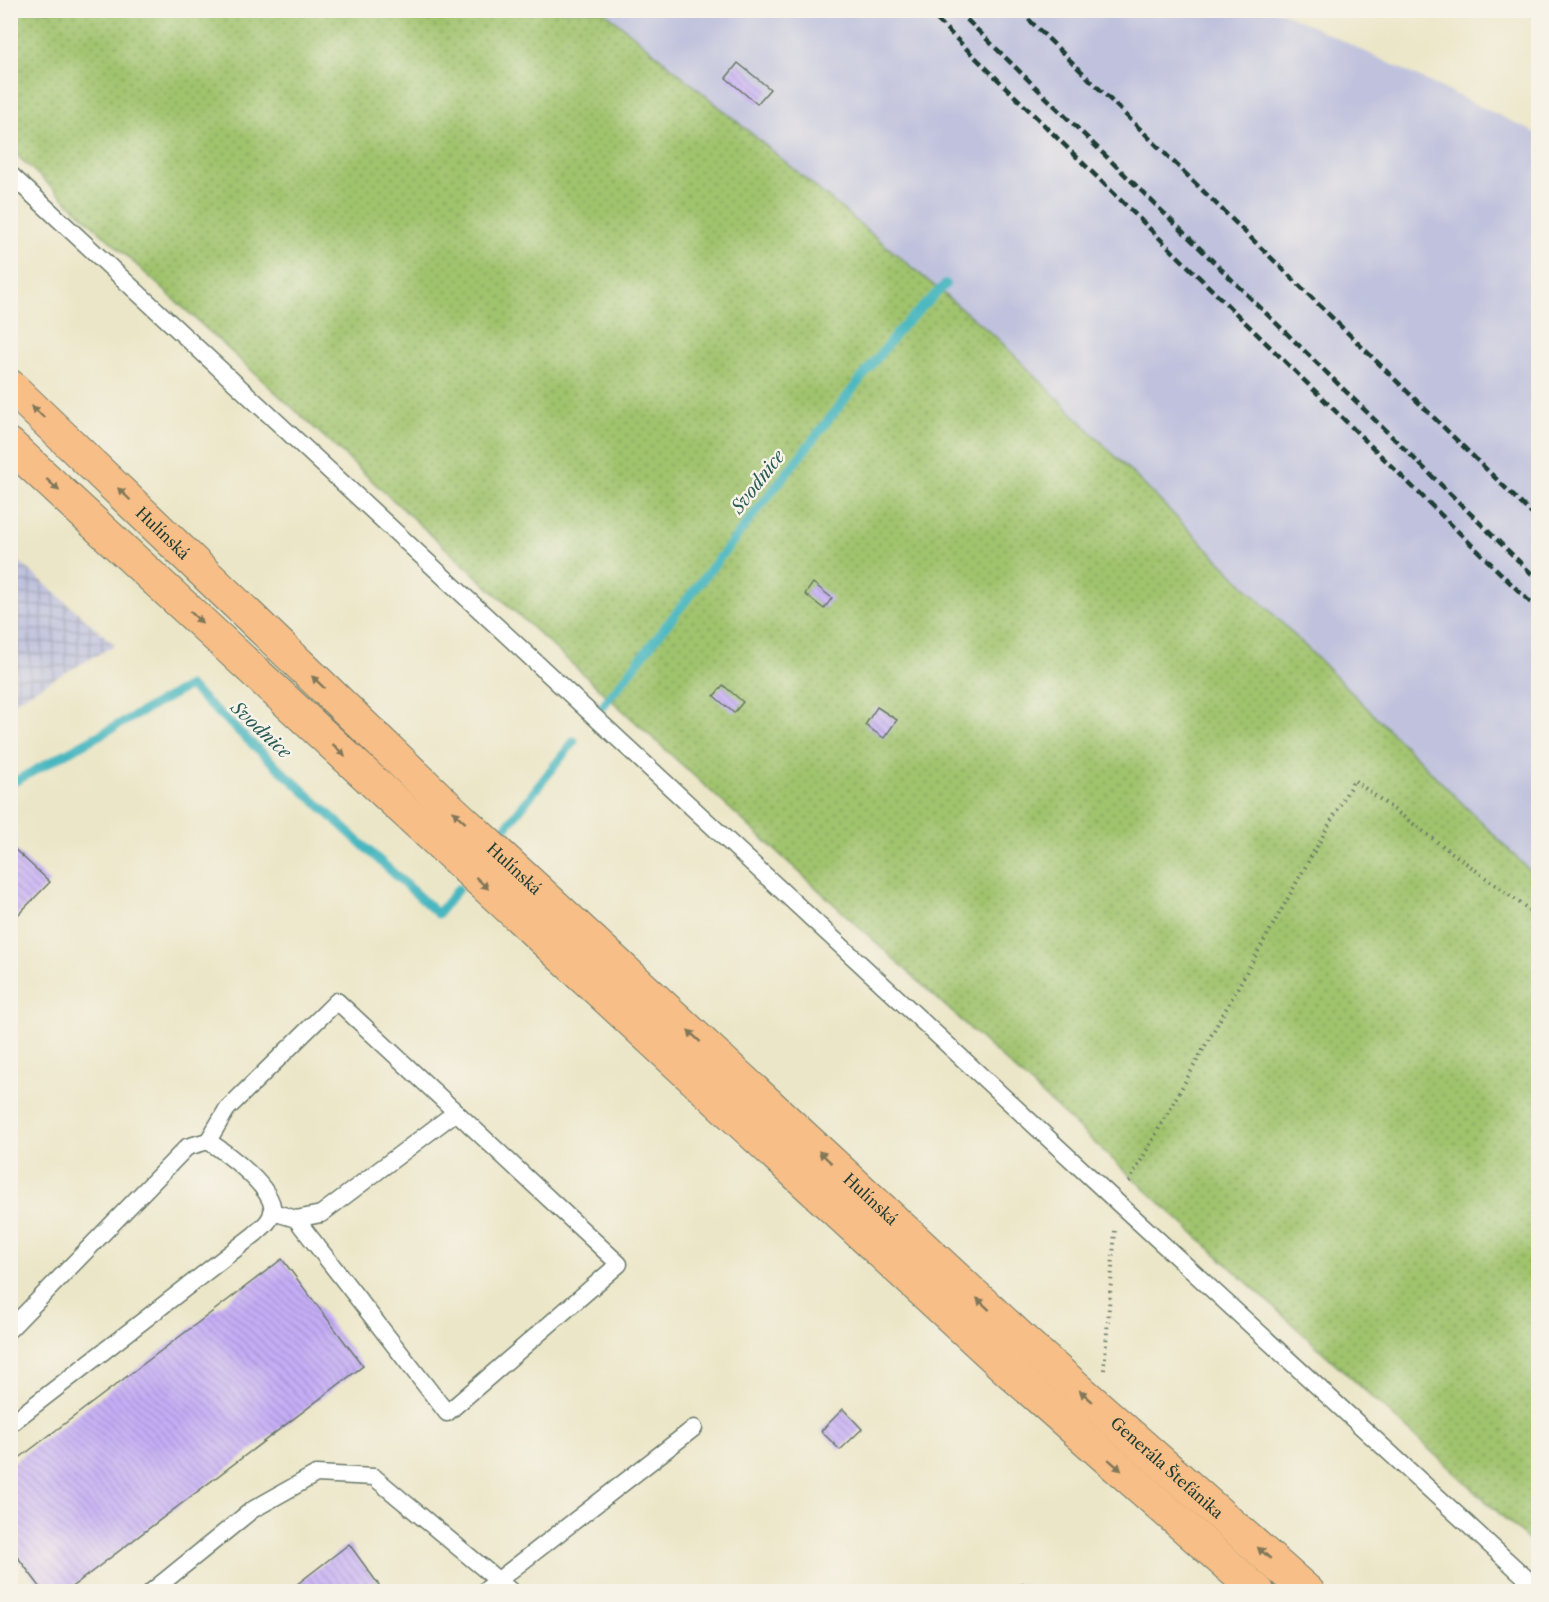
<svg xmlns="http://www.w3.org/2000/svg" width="1549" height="1602" font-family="'Libre Caslon Text',serif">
  <defs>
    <pattern id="industrial-grid" width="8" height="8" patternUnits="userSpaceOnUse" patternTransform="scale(1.5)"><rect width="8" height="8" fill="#c0c2dd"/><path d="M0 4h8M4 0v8" fill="none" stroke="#9b9fb4"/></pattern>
    <pattern id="garden-dots" width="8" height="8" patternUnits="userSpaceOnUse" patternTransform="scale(1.5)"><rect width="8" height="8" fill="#a0c36d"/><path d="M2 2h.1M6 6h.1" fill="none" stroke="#82a05a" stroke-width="1.8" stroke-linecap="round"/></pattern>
    <pattern id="building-back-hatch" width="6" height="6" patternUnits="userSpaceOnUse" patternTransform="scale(1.5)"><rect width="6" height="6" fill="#c6aef7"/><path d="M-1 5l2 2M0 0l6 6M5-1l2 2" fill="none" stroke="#a08fc9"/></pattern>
  </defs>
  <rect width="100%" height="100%" fill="#f7f3e8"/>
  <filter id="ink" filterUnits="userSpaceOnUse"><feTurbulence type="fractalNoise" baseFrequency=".0167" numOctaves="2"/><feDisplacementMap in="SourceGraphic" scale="12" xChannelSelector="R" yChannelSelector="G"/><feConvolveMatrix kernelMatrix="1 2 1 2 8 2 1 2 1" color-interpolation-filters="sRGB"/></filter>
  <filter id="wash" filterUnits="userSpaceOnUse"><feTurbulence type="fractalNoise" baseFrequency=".008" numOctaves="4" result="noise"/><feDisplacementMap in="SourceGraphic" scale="24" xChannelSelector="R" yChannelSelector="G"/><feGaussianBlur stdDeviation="1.35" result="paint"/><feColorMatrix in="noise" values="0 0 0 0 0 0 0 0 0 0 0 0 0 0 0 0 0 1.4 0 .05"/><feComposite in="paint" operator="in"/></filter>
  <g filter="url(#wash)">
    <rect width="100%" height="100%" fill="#ece6c8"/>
    <polygon fill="url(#industrial-grid)" points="11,554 115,645 11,703 10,703"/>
    <polygon fill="#c0c2dd" points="604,11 1280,11 1538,134 1538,879 998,339"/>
    <polygon fill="url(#garden-dots)" stroke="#608050" stroke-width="1.5" points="10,11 604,11 998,339 1538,879 1538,1549 11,150"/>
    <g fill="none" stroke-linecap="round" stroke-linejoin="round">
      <g stroke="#48b7c0" stroke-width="9">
        <polyline points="602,707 901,328 946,284"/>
        <polyline points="10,784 189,686 438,914 458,889"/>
        <polyline points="499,836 574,741"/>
      </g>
    </g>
    <g id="blocks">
      <g fill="url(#building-back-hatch)">
        <polygon points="738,63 770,89 757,104 726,78"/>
        <polygon points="813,583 832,598 824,609 805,594"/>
        <polygon points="723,685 743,702 734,713 714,696"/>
        <polygon points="877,707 897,720 884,738 865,725"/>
        <polygon points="10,845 50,882 10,923"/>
        <polygon points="282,1259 363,1366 65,1592 44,1592 10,1547 10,1465"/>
        <polygon points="843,1409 862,1429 840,1450 821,1431"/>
        <polygon points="349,1544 384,1592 287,1592"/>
        <polygon points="1023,1583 1032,1592 1015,1592"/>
      </g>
    </g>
  </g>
  <g filter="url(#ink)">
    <use href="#blocks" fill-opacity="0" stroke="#677868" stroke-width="1.5"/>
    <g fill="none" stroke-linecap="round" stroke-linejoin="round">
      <g stroke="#677868" stroke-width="19">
        <g id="lane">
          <polyline points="10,174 1118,1203 1538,1589"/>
          <polyline points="208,1141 227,1109 337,1001 619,1264 447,1413 296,1219"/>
          <polyline points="273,1212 296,1219 321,1214 456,1112"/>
          <path d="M 10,1329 L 187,1147 L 208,1141 C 225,1152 277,1190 272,1212 C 271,1222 261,1228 255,1234 L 10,1424"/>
          <polyline points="151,1592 252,1510 316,1474 374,1477 512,1592"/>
          <polyline points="483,1592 694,1428"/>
        </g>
      </g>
      <g stroke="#677868" stroke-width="35">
        <g id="primary">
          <path id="s1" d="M 10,386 L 448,807 L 1026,1343 L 1308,1592"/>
          <polyline points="10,445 1009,1371 1258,1592"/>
        </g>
      </g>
      <g stroke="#677868" stroke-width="4" stroke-dasharray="1.5 4.5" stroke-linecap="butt">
        <polyline points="1129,1182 1354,780 1528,909 1538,919"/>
        <polyline points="1104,1370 1115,1231"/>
      </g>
      <use href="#lane" stroke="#fff" stroke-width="16"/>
      <use href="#primary" stroke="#f7be87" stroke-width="33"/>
      <g stroke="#1f3d34" stroke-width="4.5" stroke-dasharray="9 4.5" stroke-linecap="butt">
        <polyline points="927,10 1538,610"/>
        <polyline points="957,10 1538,580"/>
        <polyline points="1019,10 1538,520"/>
      </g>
    </g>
    <defs><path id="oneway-solid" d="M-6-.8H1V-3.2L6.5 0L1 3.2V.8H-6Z" transform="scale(1.5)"/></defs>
    <g fill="#807759">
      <use href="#oneway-solid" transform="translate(38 412) rotate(-136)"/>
      <use href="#oneway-solid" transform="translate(53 485) rotate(43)"/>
      <use href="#oneway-solid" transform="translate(124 494) rotate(-136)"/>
      <use href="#oneway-solid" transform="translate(196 617) rotate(43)"/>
      <use href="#oneway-solid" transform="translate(318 682) rotate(-136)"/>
      <use href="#oneway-solid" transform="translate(339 750) rotate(43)"/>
      <use href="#oneway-solid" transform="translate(459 817) rotate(-137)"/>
      <use href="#oneway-solid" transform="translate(482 883) rotate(43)"/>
      <use href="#oneway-solid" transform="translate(694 1036) rotate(-137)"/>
      <use href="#oneway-solid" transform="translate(825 1157) rotate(-137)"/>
      <use href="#oneway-solid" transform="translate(983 1304) rotate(-137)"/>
      <use href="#oneway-solid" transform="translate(1086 1396) rotate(-139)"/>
      <use href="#oneway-solid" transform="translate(1115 1465) rotate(41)"/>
      <use href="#oneway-solid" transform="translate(1264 1553) rotate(-139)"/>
    </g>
  </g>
  <g text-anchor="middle" stroke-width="5" stroke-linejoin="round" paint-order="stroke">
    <g font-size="16" fill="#1f3d34" stroke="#f7f3e8">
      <text dy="6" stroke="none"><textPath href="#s1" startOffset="212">Hulínská</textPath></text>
      <text dy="6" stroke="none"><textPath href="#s1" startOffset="698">Hulínská</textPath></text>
      <text dy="6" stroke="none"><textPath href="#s1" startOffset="1184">Hulínská</textPath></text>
      <text dy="6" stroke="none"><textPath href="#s1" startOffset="1584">Generála Štefánika</textPath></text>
    </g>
    <g font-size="18" font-style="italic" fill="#295c57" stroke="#f7f3e8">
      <text transform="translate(758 482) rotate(-52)" y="6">Svodnice</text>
      <text transform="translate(261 730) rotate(43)" y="6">Svodnice</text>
    </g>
  </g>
  <rect width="1549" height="1602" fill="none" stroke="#f7f3e8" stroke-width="36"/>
</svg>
